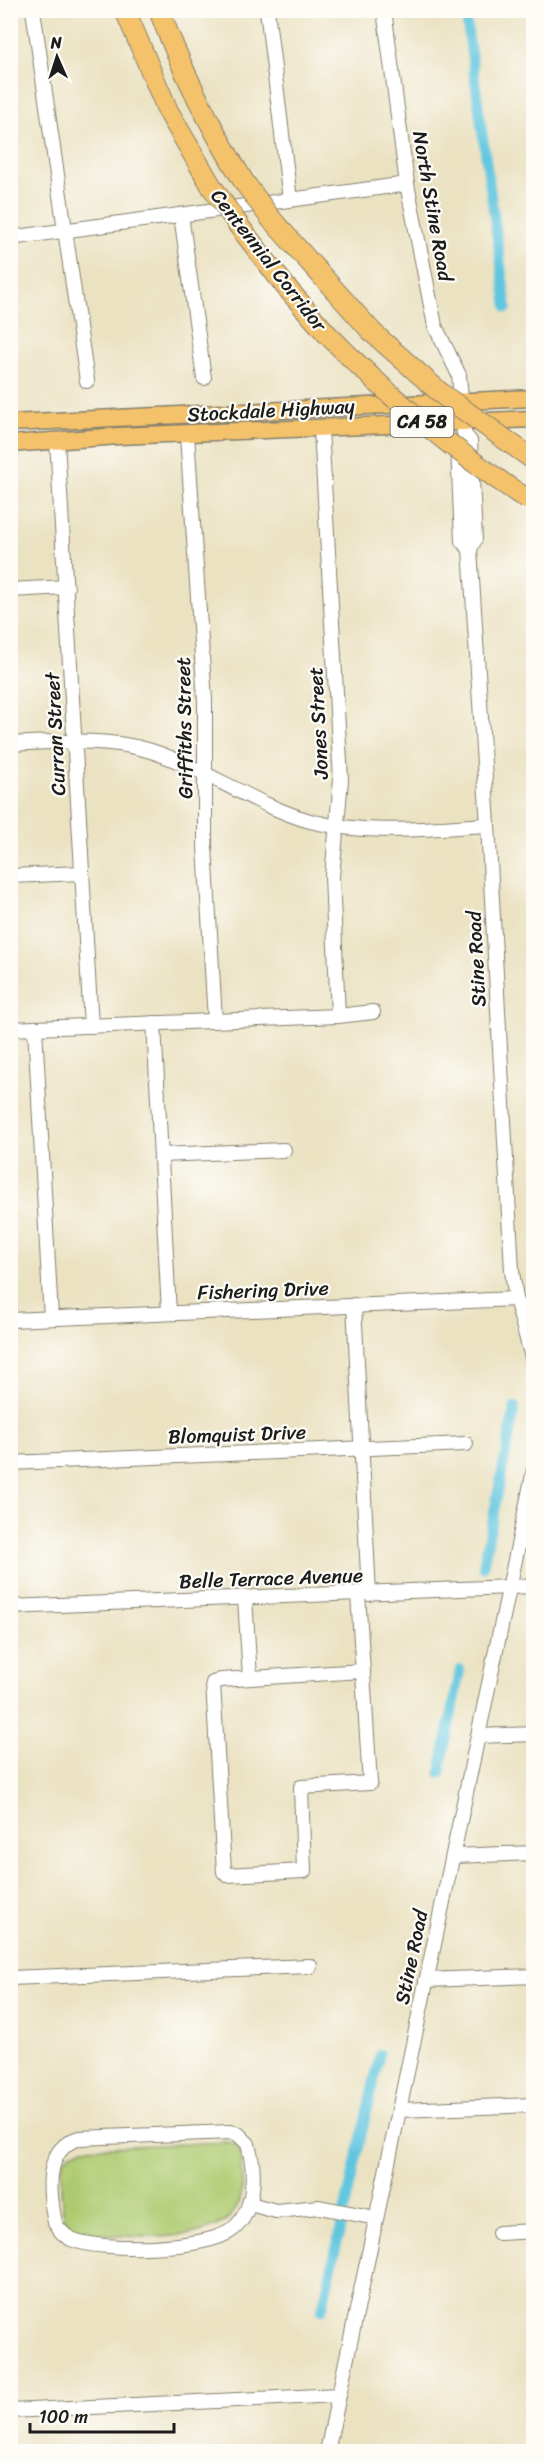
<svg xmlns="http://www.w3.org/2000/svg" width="544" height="2462" font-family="Sriracha,sans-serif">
  <rect width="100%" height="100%" fill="#fdfcf7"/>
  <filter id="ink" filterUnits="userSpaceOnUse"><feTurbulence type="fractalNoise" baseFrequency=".0167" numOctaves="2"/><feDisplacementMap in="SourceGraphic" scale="12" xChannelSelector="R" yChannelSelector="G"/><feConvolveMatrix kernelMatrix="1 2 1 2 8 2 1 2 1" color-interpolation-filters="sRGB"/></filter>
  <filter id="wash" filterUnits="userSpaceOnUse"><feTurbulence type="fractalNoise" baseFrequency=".008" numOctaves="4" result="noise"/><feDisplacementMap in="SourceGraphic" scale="24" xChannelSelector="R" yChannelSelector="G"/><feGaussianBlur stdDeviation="1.35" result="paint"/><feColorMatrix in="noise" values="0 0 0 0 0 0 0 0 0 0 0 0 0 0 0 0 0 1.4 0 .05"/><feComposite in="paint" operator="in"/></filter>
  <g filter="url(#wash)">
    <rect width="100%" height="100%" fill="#ebe2c2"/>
    <path fill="#aeca70" stroke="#657346" stroke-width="1.5" d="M 228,2142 L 237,2146 L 240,2152 C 241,2168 245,2188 239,2203 C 222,2249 118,2237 79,2231 C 74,2229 70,2228 67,2223 C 61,2215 59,2171 64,2161 C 67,2153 74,2150 83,2148 Z"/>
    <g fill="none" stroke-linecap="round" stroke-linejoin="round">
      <g stroke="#61c6df" stroke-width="10">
        <polyline points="465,10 507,308"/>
        <polyline points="483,1567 515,1407"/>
        <polyline points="440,1773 460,1670"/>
        <polyline points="322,2310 380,2054"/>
      </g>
    </g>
  </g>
  <g filter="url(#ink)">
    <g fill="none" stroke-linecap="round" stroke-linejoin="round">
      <g stroke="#847f6f" stroke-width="16">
        <g id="minor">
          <polyline points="33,10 87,381"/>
          <polyline points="267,10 290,200"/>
          <polyline points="384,10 407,184 435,326 459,375 464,434 470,441 475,539 470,549 488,825 512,1271 516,1299 534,1365"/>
          <polyline points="181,215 204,378"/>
          <polyline points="10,238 407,184"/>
          <polyline points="321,429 341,780 332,876 338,1016"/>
          <polyline points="187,435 205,701 205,846 215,1021"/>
          <polyline points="57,440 91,1026"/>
          <polyline points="458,446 462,541 470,549"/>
          <polyline points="10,590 67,587"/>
          <path d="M 10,744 C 58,742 106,737 151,751 C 207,769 254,805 310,821 C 368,836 429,828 488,825"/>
          <polyline points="10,876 82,873"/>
          <polyline points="154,1023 169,1313"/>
          <polyline points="35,1028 51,1318"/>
          <polyline points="10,1029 338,1016 373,1012"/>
          <polyline points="161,1155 284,1150"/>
          <polyline points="354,1305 369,1594"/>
          <polyline points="10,1320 516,1299"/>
          <polyline points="10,1463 466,1444"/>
          <polyline points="358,1594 370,1783 301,1787 304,1871 227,1875 224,1872 213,1683 221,1680 363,1671"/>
          <polyline points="245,1598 250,1678"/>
          <polyline points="10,1607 534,1586"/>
          <polyline points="479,1736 534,1734"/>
          <polyline points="453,1856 534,1853"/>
          <polyline points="10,1978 310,1966"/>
          <polyline points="426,1980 534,1976"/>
          <polyline points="399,2110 534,2105"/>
          <path d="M 231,2132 L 238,2134 L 248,2144 C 256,2171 256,2211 232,2230 C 206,2250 101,2252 71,2239 C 63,2235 59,2230 55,2223 C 49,2193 43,2149 79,2138 Z"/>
          <polyline points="250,2204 276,2211 319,2207 376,2218"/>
          <polyline points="499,2233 534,2231"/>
          <polyline points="10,2411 339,2395"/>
          <polyline points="327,2452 534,1470"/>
        </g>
      </g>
      <g stroke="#847f6f" stroke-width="19">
        <g id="major">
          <polyline points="10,423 534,398"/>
          <polyline points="10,444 119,436 534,419"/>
        </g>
      </g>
      <g stroke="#847f6f" stroke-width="22">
        <g id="highway">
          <polyline points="125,10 168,111 212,187"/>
          <path d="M 159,10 C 182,71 210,127 244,182"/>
          <polyline points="272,220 373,333"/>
          <polyline points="239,226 286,287 327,334"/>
        </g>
      </g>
      <use href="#minor" stroke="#fff" stroke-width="14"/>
      <use href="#major" stroke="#f4c26a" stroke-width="16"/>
      <use href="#highway" stroke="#f4c26a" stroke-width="20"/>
      <g stroke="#847f6f" stroke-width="22" stroke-linecap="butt">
        <g id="highway-bridge">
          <polyline points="244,182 272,220"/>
          <polyline points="212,187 239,226"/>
          <polyline points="373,333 443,395 534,460"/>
          <path d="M 327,334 C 388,396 453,451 527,499"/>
        </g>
      </g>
      <use href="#highway-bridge" stroke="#f4c26a" stroke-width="20"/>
    </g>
  </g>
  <g text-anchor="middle" stroke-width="4.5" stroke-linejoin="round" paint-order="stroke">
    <rect fill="#fdfcf7" stroke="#605f5e" stroke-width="1.5" x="390.5" y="407" width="63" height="30" rx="4.5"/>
    <g font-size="18" font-weight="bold" fill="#1c1c1c">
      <text x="422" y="428">CA 58</text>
    </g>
    <g font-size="20" fill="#1c1c1c" stroke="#fdfcf7">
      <text transform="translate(433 206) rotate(80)" y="7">North Stine Road</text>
      <text transform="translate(269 260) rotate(52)" y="7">Centennial Corridor</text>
      <text transform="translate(271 410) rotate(-3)" y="7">Stockdale Highway</text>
      <text transform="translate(318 723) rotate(-93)" y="7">Jones Street</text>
      <text transform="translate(184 728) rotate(-91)" y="7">Griffiths Street</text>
      <text transform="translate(55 734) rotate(-93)" y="7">Curran Street</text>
      <text transform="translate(476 959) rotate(-93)" y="7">Stine Road</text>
      <text transform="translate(263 1290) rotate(-2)" y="7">Fishering Drive</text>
      <text transform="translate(237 1434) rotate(-2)" y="7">Blomquist Drive</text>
      <text transform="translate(271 1578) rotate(-2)" y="7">Belle Terrace Avenue</text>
      <text transform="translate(411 1957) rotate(-78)" y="7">Stine Road</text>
    </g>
  </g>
  <rect width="544" height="2462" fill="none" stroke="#fdfcf7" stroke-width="36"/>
  <g transform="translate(57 57) rotate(357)" stroke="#fdfcf7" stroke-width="4.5" paint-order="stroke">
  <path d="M0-4.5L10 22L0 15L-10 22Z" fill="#1c1c1c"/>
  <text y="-9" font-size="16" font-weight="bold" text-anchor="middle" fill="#1c1c1c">N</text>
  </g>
  <path d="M30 2423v9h144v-9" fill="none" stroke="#1c1c1c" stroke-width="3"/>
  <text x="39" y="2423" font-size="18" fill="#1c1c1c" stroke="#fdfcf7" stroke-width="4.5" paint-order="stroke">100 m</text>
</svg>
